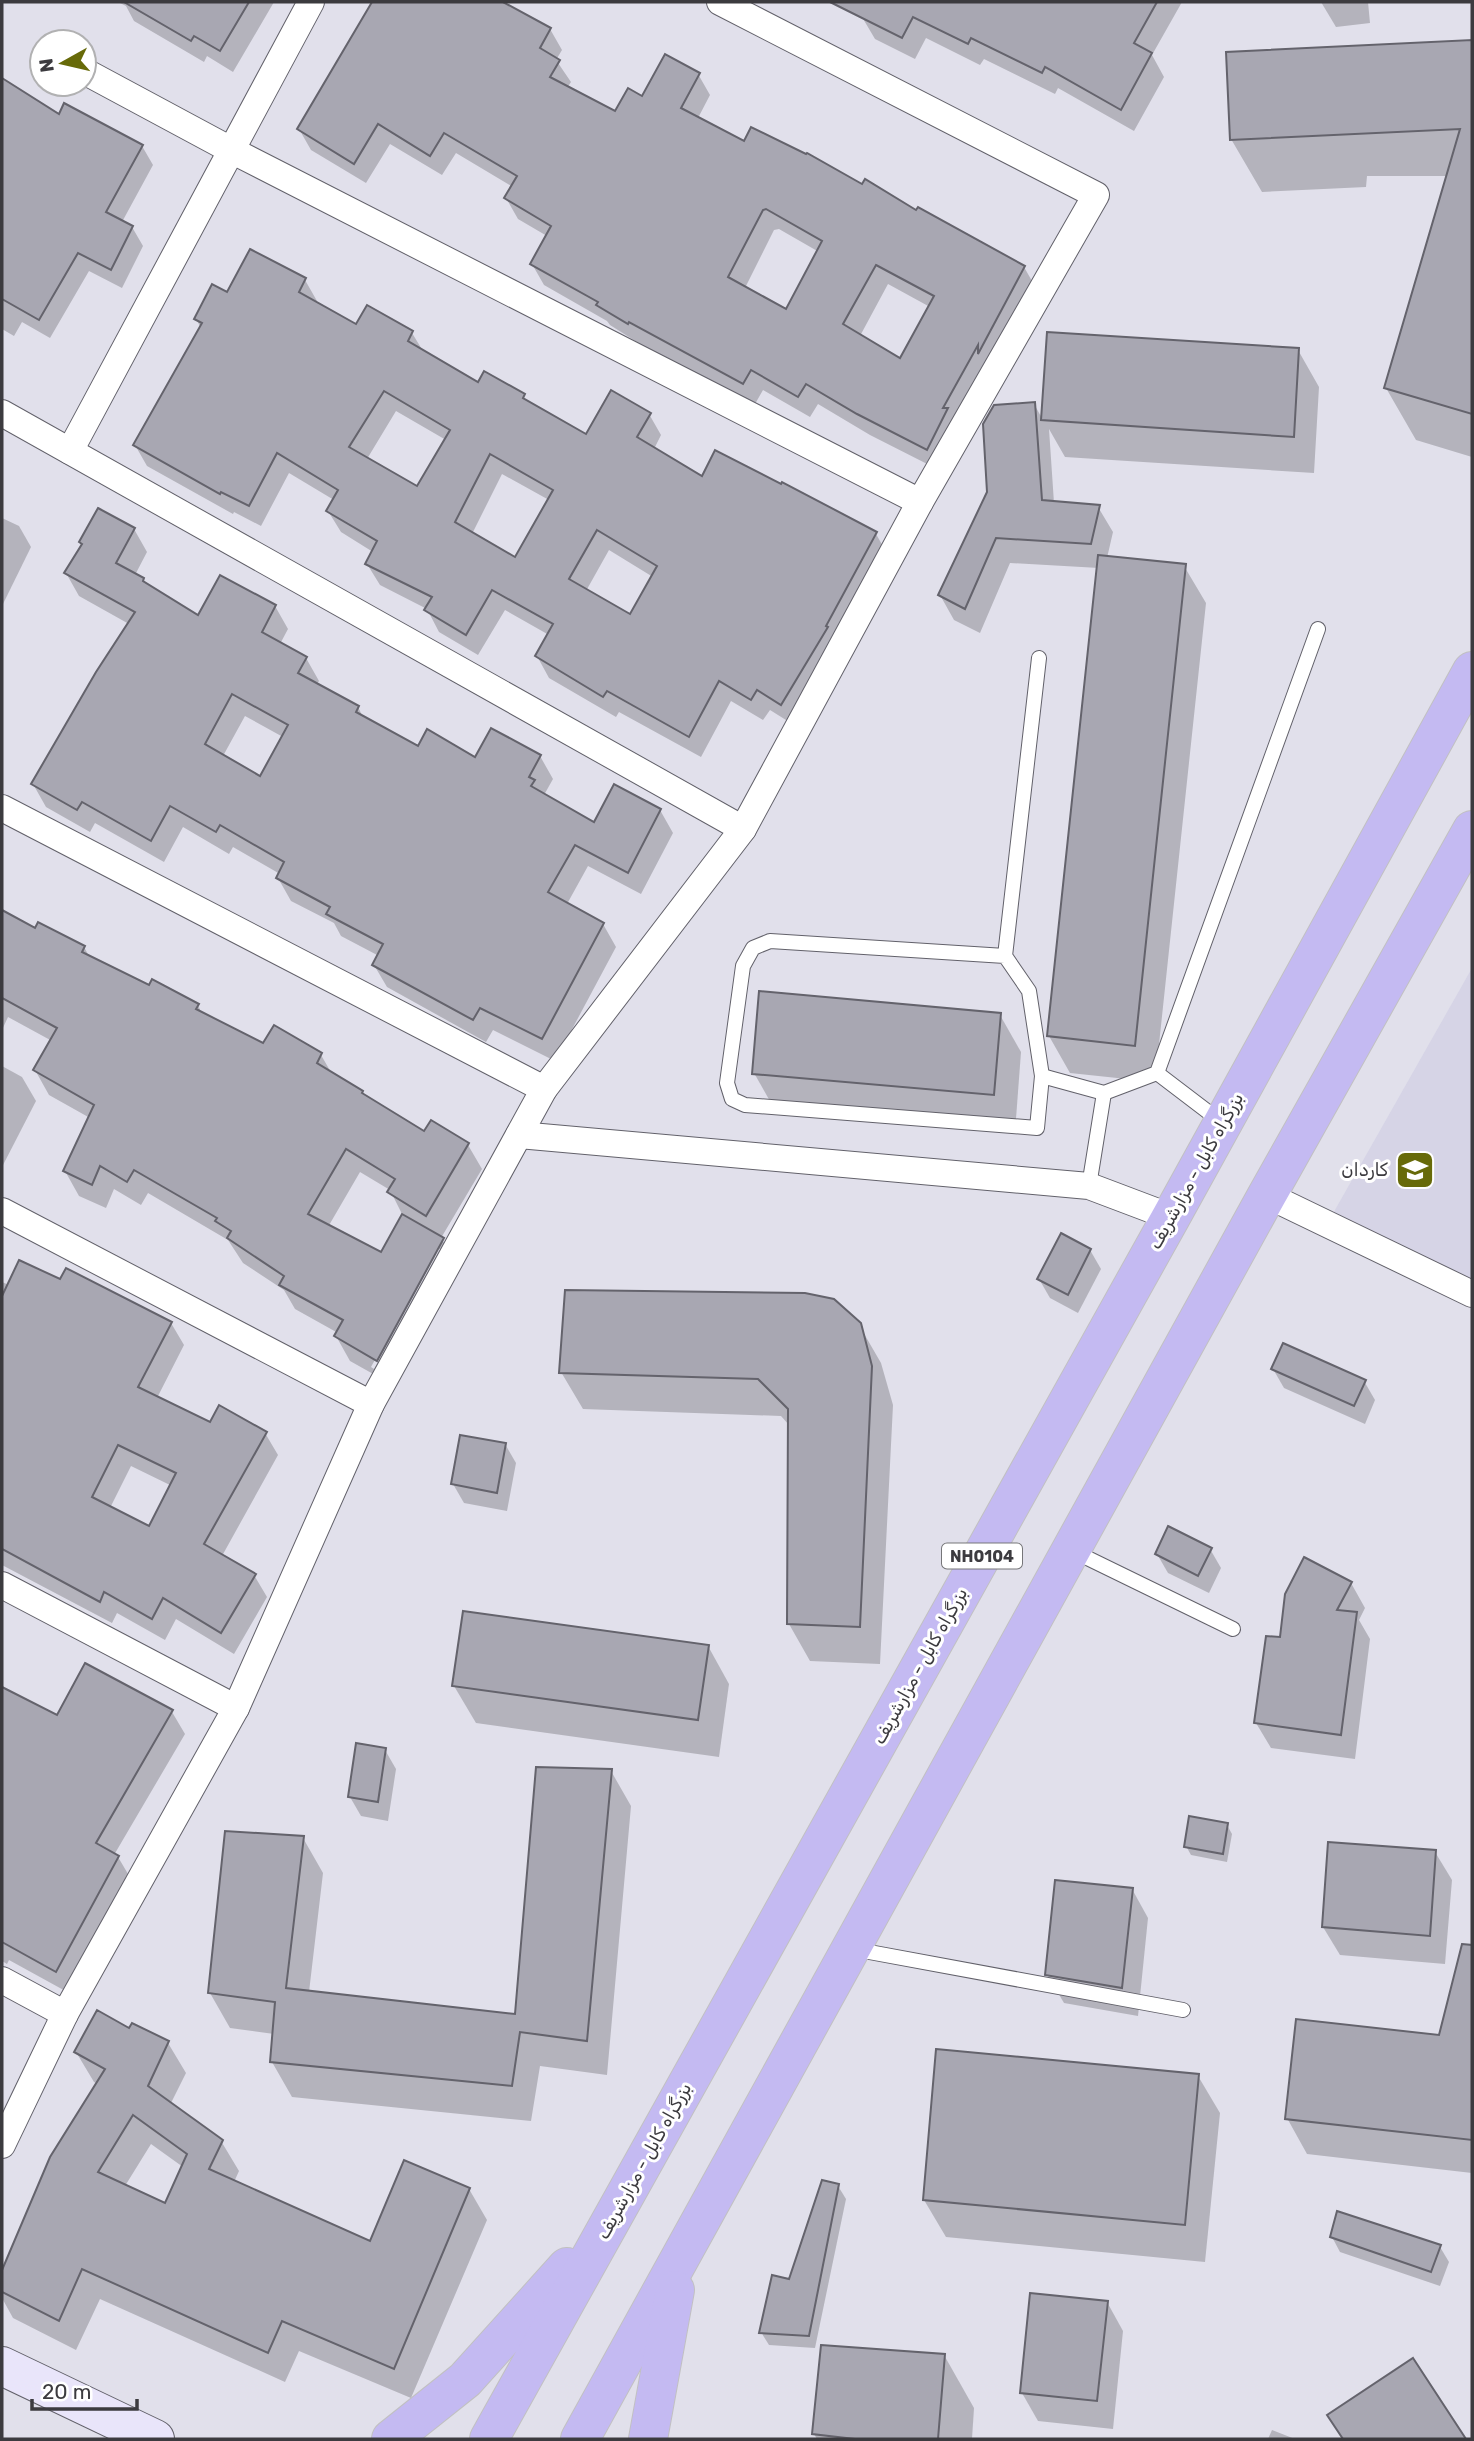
<svg xmlns="http://www.w3.org/2000/svg" width="1474" height="2441" font-family="Rubik,Cairo,sans-serif">
  <rect width="100%" height="100%" fill="#e1e0eb"/>
  <polygon fill="#d6d4e6" points="1472,968 1472,1294 1327,1224"/>
  <g fill="#0003" fill-rule="evenodd">
    <polygon points="118,2 274,2 233,72 207,56 204,62 134,21 126,6"/>
    <path d="M 373,2 L 495,2 L 526,19 L 550,29 L 562,50 L 556,60 L 571,82 L 567,88 L 616,114 L 642,98 L 698,74 L 710,95 L 698,118 L 745,143 L 862,186 L 1024,267 L 1036,288 L 939,470 L 870,435 L 818,404 L 810,417 L 763,390 L 755,404 L 640,344 L 610,325 L 607,321 L 544,285 L 532,264 L 547,236 L 518,219 L 506,198 L 513,187 L 456,153 L 442,175 L 390,144 L 366,183 L 311,150 L 299,129 ZM 779,229 L 819,252 L 787,311 L 745,288 L 774,230 ZM 888,284 L 930,307 L 901,360 L 860,336 Z"/>
    <polygon points="870,2 1182,2 1152,55 1164,77 1134,131 1058,88 1055,94 984,59 980,65 926,38 915,59 875,39 862,17"/>
    <polygon points="1321,2 1368,2 1370,23 1336,27"/>
    <polygon points="1472,42 1472,457 1416,440 1386,388 1448,176 1367,176 1366,187 1262,192 1231,139 1227,54"/>
    <polygon points="2,80 59,116 142,146 153,165 122,222 132,227 143,246 122,288 89,271 50,338 22,322 14,336 2,329"/>
    <path d="M 305,280 L 317,301 L 316,303 L 357,327 L 412,333 L 423,351 L 478,384 L 523,396 L 527,402 L 586,436 L 649,414 L 661,435 L 654,449 L 703,478 L 876,534 L 888,555 L 794,725 L 770,710 L 763,720 L 731,701 L 701,757 L 619,712 L 616,717 L 549,678 L 537,656 L 549,635 L 505,610 L 478,655 L 439,632 L 427,609 L 380,585 L 367,564 L 373,552 L 341,532 L 328,511 L 334,500 L 289,473 L 261,526 L 234,512 L 233,514 L 147,466 L 135,445 L 201,328 L 196,319 L 227,294 ZM 396,411 L 446,440 L 418,489 L 367,459 ZM 502,474 L 549,500 L 516,560 L 472,534 ZM 609,550 L 653,577 L 630,617 L 586,591 Z"/>
    <polygon points="1298,350 1319,387 1314,473 1065,457 1049,429 1054,503 1098,507 1113,532 1107,558 1184,566 1206,603 1155,1082 1070,1073 1049,1036 1099,568 1010,563 980,633 954,620 940,595 1034,404 1043,420"/>
    <polygon points="2,518 19,526 31,547 2,606"/>
    <path d="M 134,529 L 147,552 L 135,575 L 143,580 L 146,585 L 199,617 L 275,606 L 288,629 L 280,644 L 306,658 L 319,681 L 316,685 L 358,707 L 364,719 L 418,748 L 476,760 L 540,756 L 553,779 L 544,795 L 595,824 L 660,810 L 673,833 L 641,894 L 588,866 L 567,904 L 603,924 L 616,947 L 555,1061 L 493,1030 L 486,1042 L 387,987 L 374,965 L 379,956 L 341,936 L 334,923 L 291,901 L 278,878 L 280,874 L 233,847 L 229,854 L 183,827 L 164,862 L 95,823 L 90,832 L 46,807 L 33,784 L 129,624 L 79,596 L 66,573 ZM 245,716 L 283,737 L 261,778 L 223,756 Z"/>
    <path d="M 2,912 L 36,930 L 84,947 L 90,958 L 149,987 L 198,1005 L 202,1014 L 264,1045 L 321,1055 L 332,1074 L 362,1092 L 365,1097 L 425,1133 L 468,1145 L 482,1169 L 441,1238 L 457,1263 L 391,1384 L 350,1361 L 336,1336 L 338,1333 L 295,1309 L 284,1290 L 243,1263 L 228,1240 L 148,1193 L 141,1205 L 114,1189 L 106,1208 L 79,1196 L 65,1171 L 90,1118 L 49,1095 L 35,1070 L 52,1041 L 8,1017 L 2,1030 ZM 360,1172 L 390,1190 L 403,1216 L 381,1255 L 328,1227 ZM 436,1249 L 440,1249 L 374,1369 L 371,1367 Z"/>
    <polygon points="1000,1015 1021,1052 1015,1132 775,1110 754,1073"/>
    <polygon points="2,1066 22,1077 36,1101 2,1167"/>
    <polygon points="1090,1250 1101,1269 1078,1313 1050,1298 1039,1279"/>
    <path d="M 61,1281 L 171,1323 L 184,1345 L 157,1398 L 211,1425 L 265,1433 L 278,1455 L 222,1556 L 254,1575 L 267,1597 L 234,1654 L 176,1619 L 165,1640 L 117,1613 L 112,1623 L 2,1565 L 2,1282 L 9,1285 ZM 131,1466 L 172,1486 L 149,1528 L 110,1508 Z"/>
    <polygon points="859,1325 881,1363 893,1405 880,1664 810,1661 789,1624 789,1425 781,1416 583,1409 561,1372"/>
    <polygon points="1273,1369 1364,1381 1375,1400 1365,1424 1284,1388"/>
    <polygon points="505,1444 516,1463 507,1511 464,1503 453,1484"/>
    <polygon points="1210,1549 1221,1568 1209,1593 1168,1573 1157,1554"/>
    <polygon points="1351,1583 1365,1608 1359,1620 1370,1639 1355,1759 1271,1748 1256,1723 1281,1639"/>
    <polygon points="708,1646 729,1684 719,1757 476,1723 454,1686"/>
    <polygon points="2,1689 52,1716 172,1712 185,1734 114,1855 118,1857 131,1879 69,1993 9,1960 7,1964 2,1961"/>
    <polygon points="385,1750 396,1769 388,1821 361,1816 350,1797"/>
    <polygon points="611,1771 631,1806 607,2075 540,2066 531,2121 292,2097 272,2062 274,2034 230,2028 210,1993 303,1838 323,1873 309,1992 517,2016"/>
    <polygon points="1227,1825 1232,1834 1227,1862 1191,1855 1186,1846"/>
    <polygon points="1435,1852 1452,1880 1445,1964 1340,1955 1323,1927"/>
    <polygon points="1132,1889 1148,1918 1138,2016 1064,2003 1047,1974"/>
    <polygon points="1455,1981 1472,1986 1472,2173 1307,2154 1287,2118 1441,2037"/>
    <path d="M 133,2025 L 168,2043 L 186,2073 L 171,2103 L 221,2141 L 239,2171 L 234,2182 L 371,2243 L 469,2189 L 487,2220 L 411,2398 L 299,2351 L 285,2382 L 100,2299 L 76,2350 L 13,2318 L 2,2298 L 2,2274 L 21,2230 L 58,2215 L 98,2084 L 94,2082 L 76,2052 L 130,2031 ZM 151,2144 L 183,2167 L 166,2205 L 125,2186 Z"/>
    <polygon points="1198,2076 1220,2113 1205,2262 946,2237 924,2200"/>
    <polygon points="838,2186 846,2199 815,2348 769,2345 761,2332"/>
    <polygon points="1332,2237 1440,2247 1449,2262 1440,2286 1340,2252"/>
    <polygon points="1107,2302 1123,2331 1113,2429 1038,2421 1022,2393"/>
    <polygon points="944,2355 974,2408 972,2439 817,2439 814,2434"/>
    <polygon points="1412,2361 1464,2439 1343,2439 1329,2415"/>
    <polygon points="1272,2430 1295,2439 1268,2439"/>
  </g>
  <g fill="#a8a7b2" stroke="#64636c" stroke-width="2" fill-rule="evenodd">
    <polygon points="124,2 249,2 220,51 194,36 191,41"/>
    <path d="M 372,2 L 503,2 L 551,28 L 540,48 L 560,60 L 550,77 L 615,111 L 628,88 L 642,96 L 665,54 L 700,73 L 681,108 L 744,141 L 751,127 L 806,154 L 807,153 L 862,184 L 865,179 L 916,210 L 918,207 L 1025,266 L 978,354 L 978,345 L 943,408 L 948,408 L 927,450 L 857,414 L 806,384 L 798,397 L 751,370 L 743,384 L 629,322 L 628,324 L 596,305 L 598,302 L 530,264 L 551,226 L 504,198 L 517,176 L 444,133 L 430,156 L 378,124 L 354,164 L 297,129 ZM 766,209 L 822,241 L 786,309 L 728,277 L 763,210 ZM 876,265 L 934,296 L 900,358 L 843,324 Z"/>
    <polygon points="830,2 1157,2 1134,43 1152,53 1121,110 1045,67 1042,73 971,38 968,44 913,17 902,38"/>
    <polygon points="1472,40 1472,414 1384,388 1460,129 1230,140 1226,52"/>
    <polygon points="2,78 59,114 64,103 143,145 106,212 133,226 111,270 78,253 39,320 2,299"/>
    <path d="M 250,249 L 306,278 L 299,292 L 356,324 L 367,305 L 413,331 L 408,341 L 478,382 L 484,371 L 525,394 L 523,398 L 586,434 L 611,390 L 651,413 L 637,437 L 702,476 L 715,450 L 781,484 L 782,482 L 877,532 L 826,626 L 828,627 L 781,705 L 757,690 L 751,700 L 719,681 L 689,737 L 607,691 L 603,697 L 535,656 L 553,624 L 492,590 L 466,635 L 424,610 L 432,597 L 365,564 L 377,541 L 326,511 L 338,490 L 277,453 L 249,506 L 221,492 L 220,494 L 133,445 L 202,323 L 194,319 L 212,284 L 227,292 ZM 384,391 L 450,430 L 417,486 L 349,447 ZM 490,454 L 553,490 L 515,557 L 455,522 ZM 597,530 L 657,566 L 630,614 L 569,579 Z"/>
    <polygon points="1047,332 1299,348 1294,437 1041,420"/>
    <polygon points="1035,402 1042,500 1100,505 1091,544 996,538 965,609 938,595 987,492 983,424 994,405"/>
    <path d="M 98,508 L 135,528 L 116,563 L 144,578 L 143,581 L 198,615 L 220,575 L 276,605 L 262,632 L 307,657 L 298,673 L 359,706 L 356,712 L 418,746 L 427,729 L 475,757 L 491,728 L 541,755 L 529,777 L 535,780 L 531,786 L 594,822 L 614,784 L 661,809 L 628,873 L 575,845 L 548,892 L 604,923 L 542,1039 L 480,1008 L 473,1020 L 372,965 L 383,944 L 326,914 L 330,907 L 276,878 L 284,862 L 220,825 L 216,832 L 170,806 L 151,841 L 82,802 L 77,810 L 31,784 L 96,672 L 135,612 L 64,573 L 82,544 L 79,542 ZM 232,694 L 288,725 L 260,776 L 205,744 Z"/>
    <polygon points="1098,555 1186,564 1135,1046 1047,1036"/>
    <polygon points="2,910 35,928 38,922 85,946 82,952 149,985 152,979 199,1004 196,1009 263,1043 274,1025 322,1053 317,1063 363,1091 362,1093 424,1131 431,1120 469,1143 426,1216 387,1192 395,1179 346,1149 308,1214 381,1252 402,1214 444,1238 377,1361 334,1336 343,1320 279,1285 284,1276 227,1238 231,1231 215,1221 217,1218 134,1170 127,1182 100,1166 92,1185 63,1171 94,1105 33,1070 57,1028 2,998"/>
    <polygon points="759,991 1001,1013 994,1095 752,1074"/>
    <polygon points="1061,1233 1091,1249 1068,1295 1037,1279"/>
    <path d="M 19,1260 L 60,1279 L 66,1268 L 172,1322 L 138,1387 L 210,1422 L 219,1405 L 267,1432 L 204,1544 L 256,1574 L 221,1633 L 163,1598 L 152,1619 L 104,1592 L 100,1602 L 2,1549 L 2,1296 ZM 118,1445 L 176,1473 L 149,1526 L 92,1497 Z"/>
    <polygon points="565,1290 805,1293 834,1299 861,1323 872,1366 860,1627 787,1624 788,1409 758,1379 559,1373"/>
    <polygon points="1283,1343 1366,1380 1354,1406 1271,1369"/>
    <polygon points="460,1435 506,1443 497,1493 451,1484"/>
    <polygon points="1168,1526 1212,1548 1198,1576 1155,1554"/>
    <polygon points="1304,1557 1352,1582 1337,1610 1357,1612 1341,1735 1254,1723 1266,1636 1280,1637 1285,1594"/>
    <polygon points="463,1611 709,1645 698,1720 452,1686"/>
    <polygon points="85,1663 173,1710 96,1843 119,1856 56,1972 2,1942 2,1687 57,1715"/>
    <polygon points="356,1743 386,1748 378,1802 348,1797"/>
    <polygon points="536,1767 612,1769 587,2041 520,2032 512,2086 270,2062 275,2002 208,1993 225,1831 304,1836 286,1988 515,2014"/>
    <polygon points="1189,1816 1228,1823 1223,1854 1184,1847"/>
    <polygon points="1328,1842 1436,1850 1430,1936 1322,1927"/>
    <polygon points="1055,1880 1133,1888 1122,1988 1045,1975"/>
    <polygon points="1462,1944 1472,1945 1472,2140 1285,2119 1296,2019 1439,2035"/>
    <path d="M 97,2010 L 129,2028 L 132,2023 L 169,2041 L 148,2086 L 223,2140 L 209,2169 L 370,2241 L 404,2160 L 470,2188 L 394,2369 L 282,2321 L 268,2353 L 82,2269 L 59,2321 L 2,2292 L 2,2270 L 50,2157 L 105,2069 L 74,2052 ZM 133,2115 L 187,2154 L 165,2203 L 98,2172 Z"/>
    <polygon points="936,2049 1199,2074 1185,2225 923,2200"/>
    <polygon points="822,2180 839,2184 809,2336 759,2333 772,2275 789,2279"/>
    <polygon points="1337,2211 1441,2245 1431,2272 1330,2237"/>
    <polygon points="1030,2293 1108,2301 1097,2401 1020,2393"/>
    <polygon points="821,2345 945,2354 938,2439 855,2439 812,2434"/>
    <polygon points="1413,2358 1466,2439 1343,2439 1327,2415"/>
  </g>
  <g fill="none" stroke-linecap="round" stroke-linejoin="round">
    <g stroke="#62616a" stroke-width="16">
      <g id="service">
        <polyline points="1005,956 770,941 753,948 743,966 727,1083 732,1099 745,1105 1037,1128 1042,1076 1029,991 1005,956 1039,658"/>
        <polyline points="1157,1073 1220,1121"/>
        <polyline points="1042,1076 1104,1093 1157,1073 1318,629"/>
        <polyline points="1089,1186 1104,1093"/>
        <polyline points="1073,1551 1233,1629"/>
        <polyline points="853,1949 1183,2010"/>
      </g>
    </g>
    <g stroke="#62616a" stroke-width="28">
      <g id="minor">
        <polyline points="84,71 231,150 920,502"/>
        <polyline points="2,413 743,829"/>
        <polyline points="70,451 311,2"/>
        <polyline points="2,808 544,1089"/>
        <polyline points="519,1135 1089,1186 1171,1217"/>
        <polyline points="1267,1195 1472,1294"/>
        <polyline points="2,1211 371,1404"/>
        <polyline points="2,1585 236,1708"/>
        <polyline points="2,1980 65,2014"/>
        <polyline points="2,2145 65,2014 236,1708 371,1404 544,1089 743,829 920,502 1096,195 720,2"/>
      </g>
    </g>
    <g stroke="#62616a" stroke-width="40">
      <polyline id="secondary" points="2,2366 155,2439"/>
    </g>
    <g stroke="#c1c0c2" stroke-width="40">
      <g id="trunk">
        <polyline points="391,2439 465,2380 567,2267"/>
        <polyline points="489,2439 1171,1217 1472,671"/>
        <polyline points="580,2439 1267,1195 1472,830"/>
        <polyline points="648,2439 675,2290"/>
      </g>
    </g>
    <use href="#service" stroke="#fff" stroke-width="14"/>
    <use href="#minor" stroke="#fff" stroke-width="26"/>
    <use href="#secondary" stroke="#e9e5fa" stroke-width="38"/>
    <use href="#trunk" stroke="#c4baf2" stroke-width="38"/>
  </g>
  <defs>
    <g id="university-square" transform="scale(2.0125)"><rect x="-9" y="-9" width="18" height="18" rx="4" fill="#676a09" stroke="#fff"/><path d="M0-5L7-2L0 1L-7-2ZM-4 1L0 2.5L4 1V4Q0 6-4 4Z" fill="#fff"/></g>
  </defs>
  <g fill-rule="evenodd">
    <use href="#university-square" x="1415" y="1170"/>
  </g>
  <g text-anchor="middle" stroke-width="6" stroke-linejoin="round" paint-order="stroke">
    <rect fill="#fff" stroke="#767679" stroke-width="2" x="942" y="1543.5" width="80" height="25" rx="5"/>
    <g font-size="16" font-weight="bold" fill="#3c3b3f">
      <text x="982" y="1562">NH0104</text>
    </g>
    <g font-size="18" fill="#3c3b3f" stroke="#fff" text-anchor="end">
      <text x="1388" y="1176">کاردان</text>
    </g>
    <g font-size="18" fill="#3c3b3f" stroke="#fff">
      <text transform="translate(1196 1171) rotate(-61)" y="6">بزرگراه کابل - مزارشریف</text>
      <text transform="translate(920 1666) rotate(-61)" y="6">بزرگراه کابل - مزارشریف</text>
      <text transform="translate(644 2161) rotate(-61)" y="6">بزرگراه کابل - مزارشریف</text>
    </g>
  </g>
  <rect width="1474" height="2441" fill="none" stroke="#3c3b3f" stroke-width="7"/>
  <g transform="translate(63 63) rotate(262)"><circle r="33" fill="#ffffff" stroke="#b1b1b2" stroke-width="2"/>
  <path d="M0-5L12 26L0 18L-12 26Z" fill="#676a09"/>
  <text y="-10" font-size="19" font-weight="bold" text-anchor="middle" fill="#3c3b3f">N</text>
  </g>
  <path d="M32 2399v10h105v-10" fill="none" stroke="#3c3b3f" stroke-width="3.5"/>
  <text x="42" y="2399" font-size="21" fill="#3c3b3f" stroke="#ffffff" stroke-width="5" paint-order="stroke">20 m</text>
</svg>
